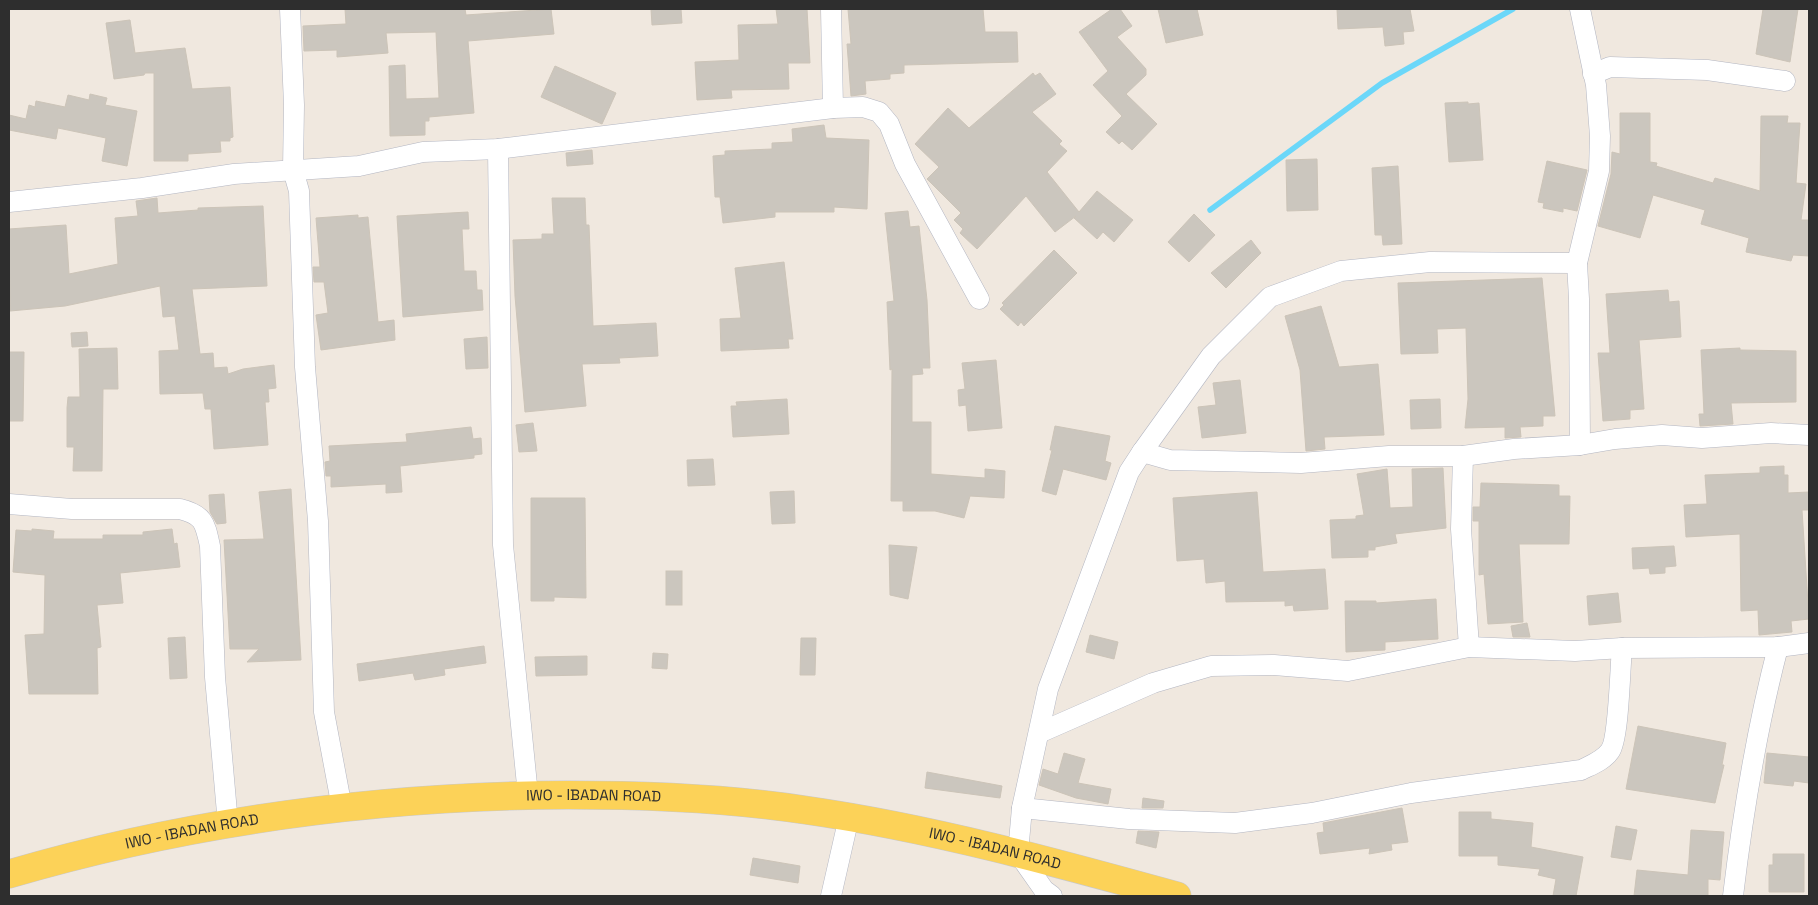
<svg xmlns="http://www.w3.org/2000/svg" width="1818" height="905" font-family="'Space Grotesk',sans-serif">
  <rect width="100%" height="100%" fill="#f0e8df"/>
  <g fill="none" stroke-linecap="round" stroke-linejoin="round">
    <polyline stroke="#6bd7f9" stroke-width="5.5" points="1210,210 1382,83 1513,9"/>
  </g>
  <g fill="#cbc6be" stroke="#ccc4b8">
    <polygon points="345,9 465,9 466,15 551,9 554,34 468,41 474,113 429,117 429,121 425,121 425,135 390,136 389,66 405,65 406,99 439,98 436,32 386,33 388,53 337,57 337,50 304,51 303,26 346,24"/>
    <polygon points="651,9 681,9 682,23 652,25"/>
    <polygon points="776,9 807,9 810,63 788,63 789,89 731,90 732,98 697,100 695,62 739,60 738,25 778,24"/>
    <polygon points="848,9 983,9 985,32 1017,32 1018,62 904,65 904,73 890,74 890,79 865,81 866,94 851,96 847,44 851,44"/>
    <polygon points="1112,9 1120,9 1132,26 1117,37 1146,69 1146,75 1126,94 1157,124 1132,150 1122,141 1119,144 1106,132 1122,116 1093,85 1108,71 1079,32"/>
    <polygon points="1158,9 1197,9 1203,35 1166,43"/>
    <polygon points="1337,9 1410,9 1414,31 1403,32 1404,44 1385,46 1383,27 1338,29"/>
    <polygon points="1763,9 1798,9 1790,62 1756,54"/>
    <polygon points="130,20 135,53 185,48 192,89 230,87 233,137 230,138 230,141 220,141 221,152 188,154 188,161 154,161 154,73 145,73 144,75 114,79 106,23"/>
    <polygon points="555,66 616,93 602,124 541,97"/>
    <polygon points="1033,73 1035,76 1040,73 1056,94 1032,112 1062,141 1059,144 1067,151 1047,172 1079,212 1097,191 1133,220 1114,242 1103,232 1097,239 1074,218 1076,216 1055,232 1026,196 977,249 960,233 963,229 954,220 961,213 927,179 939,167 915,144 948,108 969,128"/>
    <polygon points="90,94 107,98 105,105 137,111 127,166 102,161 106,138 58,128 56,139 9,130 9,115 26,119 29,105 35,107 36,101 65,107 68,95 89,100"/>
    <polygon points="1468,102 1468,104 1479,103 1483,160 1449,162 1445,103"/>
    <polygon points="1620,113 1650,113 1650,162 1657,163 1656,166 1713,183 1715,178 1760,191 1761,116 1788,116 1787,123 1800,123 1796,183 1806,184 1801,220 1809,220 1809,256 1793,255 1791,261 1746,252 1749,238 1701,224 1705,210 1653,195 1640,238 1598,226 1611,174 1612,152 1620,154"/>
    <polygon points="824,125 826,138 869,140 867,209 834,207 834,212 775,212 775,217 723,223 720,197 715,197 713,156 725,155 725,151 772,149 772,143 793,142 792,129"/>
    <polygon points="592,150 593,164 567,166 566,153"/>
    <polygon points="1317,159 1318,210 1287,211 1286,160"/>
    <polygon points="1547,161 1587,170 1577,211 1563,208 1563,212 1543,208 1544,203 1538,202"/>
    <polygon points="1398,166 1402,244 1383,245 1382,235 1375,235 1372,168"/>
    <polygon points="157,198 158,213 198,210 198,208 263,206 267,286 192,289 200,354 213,353 214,368 227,367 228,374 243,369 274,365 276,388 268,389 269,402 265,402 268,445 214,449 211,409 205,409 203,393 160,394 159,351 179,350 175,316 163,317 160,286 65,306 10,311 9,229 66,225 69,274 118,264 115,218 138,216 136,201"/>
    <polygon points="552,198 585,198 586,225 589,225 593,326 656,323 658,356 619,358 620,363 582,364 586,406 525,412 515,296 513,240 542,239 542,234 554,234"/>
    <polygon points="908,211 910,227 919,226 927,300 930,368 922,368 923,374 912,375 912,422 931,422 931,474 985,478 985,469 1005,471 1004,498 970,496 964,518 935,511 903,511 903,501 891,501 892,369 890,370 887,302 894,301 885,213"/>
    <polygon points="468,212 469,229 462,229 464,271 476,271 477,290 482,290 483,310 403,317 397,216"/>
    <polygon points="1194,214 1215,235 1189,262 1168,242"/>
    <polygon points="358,215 358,218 368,217 378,322 394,320 395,340 321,350 316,315 328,313 324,282 314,282 313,267 320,267 316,218"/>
    <polygon points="1251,240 1261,253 1226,288 1211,273"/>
    <polygon points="1054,250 1077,273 1024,326 1021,322 1018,326 1000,309 1004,305 1002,303"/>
    <polygon points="784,262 793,339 788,339 789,348 721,351 720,319 741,318 735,268"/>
    <polygon points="1542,278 1555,416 1543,416 1543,426 1520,427 1521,437 1505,438 1505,427 1465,428 1468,399 1466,328 1437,329 1438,353 1401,354 1398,283"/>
    <polygon points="1668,290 1669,302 1679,301 1681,337 1639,340 1644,409 1630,410 1630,419 1603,421 1598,353 1610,353 1606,294"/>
    <polygon points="1321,306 1339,367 1378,364 1384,435 1324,437 1325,449 1306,451 1300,370 1285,316"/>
    <polygon points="87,332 88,346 72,347 71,333"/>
    <polygon points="487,337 488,368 466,369 464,339"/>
    <polygon points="117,348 118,389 103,389 102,471 73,471 74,447 67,447 67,408 68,397 80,397 79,349"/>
    <polygon points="1740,348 1740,350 1796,351 1796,402 1731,403 1733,424 1700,426 1699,414 1704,414 1701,350"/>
    <polygon points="9,352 24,352 23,421 9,421"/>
    <polygon points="996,360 1002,428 968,431 966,405 959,406 958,390 965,389 962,363"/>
    <polygon points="1240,380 1246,433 1202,438 1198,407 1216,405 1213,383"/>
    <polygon points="787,399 789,434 733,437 731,406 737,406 736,402"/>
    <polygon points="1440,399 1441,428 1411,429 1410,400"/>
    <polygon points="533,423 537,451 519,452 516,425"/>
    <polygon points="1055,426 1110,436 1105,461 1111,463 1106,480 1063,469 1056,495 1042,491 1052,450 1050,450"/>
    <polygon points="471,427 473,439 481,438 482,454 474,455 474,458 400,466 402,492 386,493 386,484 331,487 331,476 326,476 325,462 330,461 329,446 407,442 406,434"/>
    <polygon points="713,459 715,485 688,486 687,460"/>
    <polygon points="1784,466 1784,475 1788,475 1788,493 1809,492 1809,510 1802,510 1809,619 1791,621 1792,632 1759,635 1758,610 1741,611 1740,534 1686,537 1684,505 1707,504 1705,475 1760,473 1760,467"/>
    <polygon points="1443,468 1446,528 1395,534 1397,543 1375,547 1375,550 1368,550 1368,557 1332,558 1330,520 1356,519 1356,516 1364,515 1357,474 1387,469 1390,508 1413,507 1412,469"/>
    <polygon points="1481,483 1559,485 1559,496 1570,496 1569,544 1519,544 1523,622 1488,624 1484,574 1479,575 1479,521 1473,521 1473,507 1480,507"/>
    <polygon points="291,489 301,660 247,662 259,649 230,649 224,540 264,539 259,492"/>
    <polygon points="794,491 795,523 772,524 770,492"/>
    <polygon points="1257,492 1263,572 1325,569 1328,609 1294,611 1293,605 1285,606 1285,601 1226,602 1225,581 1206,583 1204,559 1177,561 1173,498"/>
    <polygon points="224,494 226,523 217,524 210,512 209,495"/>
    <polygon points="531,498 585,498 586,598 554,597 554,601 531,601"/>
    <polygon points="32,529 54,531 53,539 103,539 103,535 143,535 143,532 172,529 174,544 177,543 180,567 120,573 123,603 97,605 101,647 97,648 98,694 29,694 25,635 44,634 45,575 13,572 16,530 32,531"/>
    <polygon points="889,545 917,547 908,599 890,595"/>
    <polygon points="1674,546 1676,566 1665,567 1665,573 1650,574 1649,568 1633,569 1632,548"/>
    <rect x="666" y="571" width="16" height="34"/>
    <polygon points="1618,593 1621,622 1589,625 1587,596"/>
    <polygon points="1436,599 1438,639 1385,642 1385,650 1346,652 1345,601 1376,601 1376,603"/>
    <polygon points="1527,623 1530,637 1513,637 1511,626"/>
    <polygon points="1090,635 1118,642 1114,659 1086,652"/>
    <polygon points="185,637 187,678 170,679 168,638"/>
    <polygon points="801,638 816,638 815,675 800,675"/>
    <polygon points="484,646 486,663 444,669 445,675 415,680 413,673 359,681 357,664"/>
    <polygon points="653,653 668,654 667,669 652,668"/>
    <polygon points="587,656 587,675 536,676 535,657"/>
    <polygon points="1638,726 1726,743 1722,765 1724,765 1715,803 1626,789"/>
    <polygon points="1064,753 1085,759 1078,783 1111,789 1108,804 1076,798 1039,785 1043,769 1058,774"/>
    <polygon points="1767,753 1809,757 1809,783 1794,781 1793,786 1764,783"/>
    <polygon points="927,772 1002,786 1000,798 925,788"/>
    <polygon points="1143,798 1164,801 1163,808 1142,808"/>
    <polygon points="1402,808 1408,842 1391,844 1392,850 1369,854 1370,848 1320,854 1317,833 1324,832 1323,823"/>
    <polygon points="1459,812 1491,812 1491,819 1533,823 1531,847 1583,857 1576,896 1553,896 1556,879 1538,875 1540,869 1498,865 1498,856 1459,856"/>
    <polygon points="1616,826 1637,830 1631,860 1611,857"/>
    <polygon points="1691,830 1724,832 1720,880 1708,879 1708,896 1634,896 1637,870 1688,875"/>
    <polygon points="1138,831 1159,832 1156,848 1136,843"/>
    <polygon points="1773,854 1804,854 1804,892 1769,892 1769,865 1773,865"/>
    <polygon points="753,858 800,866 798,883 750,875"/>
  </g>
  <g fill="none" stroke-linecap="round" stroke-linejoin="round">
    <g stroke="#b3b6c2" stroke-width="21">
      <g id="minor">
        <polyline points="290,9 294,105 293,170 299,191 305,367 318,521 324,712 342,808"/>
        <polyline points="831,9 833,108"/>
        <polyline points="1593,74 1610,67 1707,70 1785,81"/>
        <polyline points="498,149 503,545 528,795"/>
        <polyline points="9,202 142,188 234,174 359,166 423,152 498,149 833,108 863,107 879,112 889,124 905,164 979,299"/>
        <polyline points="1580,445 1579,299 1577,263 1599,171 1600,136 1596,85 1580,9"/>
        <polyline points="1142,452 1211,356 1270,297 1341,271 1430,262 1577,263"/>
        <polyline points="1463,456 1461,529 1469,647"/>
        <path d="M 9,504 L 72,509 L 180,509 C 204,515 205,523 210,546 L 215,677 L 228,824"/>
        <polyline points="1039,733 1153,683 1211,666 1274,665 1348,671 1469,647 1575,651 1622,648 1778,647 1809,643"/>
        <path d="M 1022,808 L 1129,819 L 1235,823 L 1312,813 L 1411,793 L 1581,770 C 1591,765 1603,761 1610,751 C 1619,739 1620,667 1622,648"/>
        <polyline points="831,896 849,817"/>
        <polyline points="1052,896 1044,890 1018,853 1022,808 1048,689 1129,472 1142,452 1170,460 1301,463 1389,456 1463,456 1514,449 1580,445 1615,439 1662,435 1702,438 1771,433 1809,435"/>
        <path d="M 1733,896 C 1743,812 1757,728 1778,647"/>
      </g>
    </g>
    <g stroke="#c9c9c9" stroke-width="29">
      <g id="primary">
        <path id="s1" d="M 9,874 C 190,821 380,796 568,795 C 647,795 727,798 805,810 C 931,828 1054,862 1177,896"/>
      </g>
    </g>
    <use href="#minor" stroke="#fff" stroke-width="20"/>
    <use href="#primary" stroke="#fcd258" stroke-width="28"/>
  </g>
  <g text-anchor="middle" stroke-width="4" stroke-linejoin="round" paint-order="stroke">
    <g font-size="15" fill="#2e2e2e" stroke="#fff">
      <text dy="5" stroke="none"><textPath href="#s1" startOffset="592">IWO - IBADAN ROAD</textPath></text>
      <text dy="5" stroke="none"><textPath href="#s1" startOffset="188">IWO - IBADAN ROAD</textPath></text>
      <text dy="5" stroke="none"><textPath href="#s1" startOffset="998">IWO - IBADAN ROAD</textPath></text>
    </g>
  </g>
  <rect width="1818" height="905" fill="none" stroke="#2e2e2e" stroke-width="20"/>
</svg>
